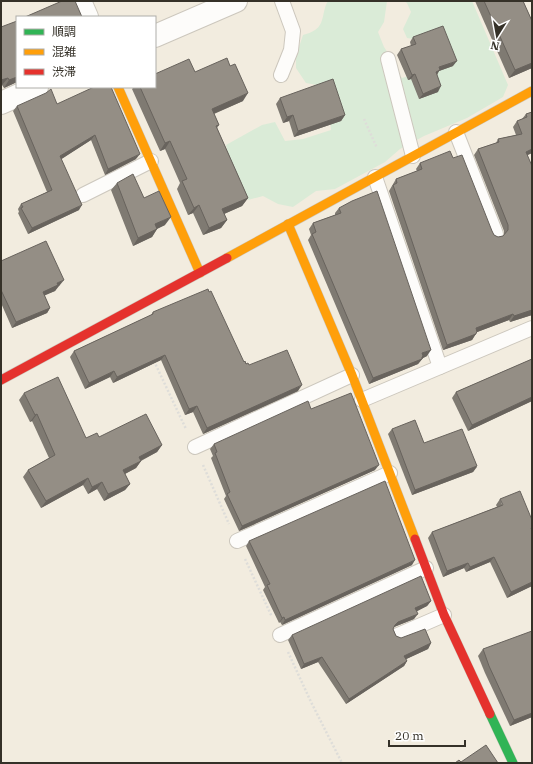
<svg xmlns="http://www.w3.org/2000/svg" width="533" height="764" font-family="'IBM Plex Serif','Noto Sans JP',serif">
  <rect width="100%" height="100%" fill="#f2ecdf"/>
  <path fill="#daebd7" d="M 328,1 L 387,1 L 384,22 L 378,32 L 384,47 L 390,56 L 396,70 L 402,78 L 445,66 L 438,43 L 407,38 L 403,29 L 411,12 L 407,3 L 404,1 L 472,1 L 508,85 L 503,97 L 467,118 L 424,136 L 400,149 L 385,162 L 335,189 L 316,191 L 293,207 L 278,204 L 263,196 L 248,200 C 236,184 230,164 226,145 L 262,125 L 275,122 L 285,141 L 303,139 L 331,130 L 329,108 L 317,85 L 306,83 L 296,68 L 296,56 L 303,35 C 307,34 312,32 315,30 C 325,24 322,10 328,1 Z"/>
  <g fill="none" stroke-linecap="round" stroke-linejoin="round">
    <g stroke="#ccc7bd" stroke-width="16">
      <g id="lane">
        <polyline points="388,59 413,156"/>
        <polyline points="281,75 291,50 293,31 282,1"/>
        <polyline points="456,132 496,234"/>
        <polyline points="375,177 440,367"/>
        <polyline points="83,195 151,161"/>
        <polyline points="362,400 532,328"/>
        <polyline points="195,447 352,375"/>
        <polyline points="237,541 390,473"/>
        <polyline points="280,635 426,568"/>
        <polyline points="398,635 444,615"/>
      </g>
    </g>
    <g stroke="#ccc7bd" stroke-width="24">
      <g id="street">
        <polyline points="80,1 87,17"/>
        <polyline points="155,36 236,1"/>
        <polyline points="1,103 37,87"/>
      </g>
    </g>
    <g stroke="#ccc7bd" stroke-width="10">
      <polyline id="fast" points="490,714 513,763"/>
    </g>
    <g stroke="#ccc7bd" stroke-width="10">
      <g id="slow">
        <polyline points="118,87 200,273"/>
        <polyline points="288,224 352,375 415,539"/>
        <polyline points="227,258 532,91"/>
      </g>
    </g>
    <g stroke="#ccc7bd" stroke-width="10">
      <g id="jam">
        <polyline points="1,380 227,258"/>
        <polyline points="415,539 444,615 490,714"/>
      </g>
    </g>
    <g stroke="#deddd9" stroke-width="2.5" stroke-dasharray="2 2" stroke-linecap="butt">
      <polyline points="364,119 377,148"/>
      <polyline points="154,361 186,429"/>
      <polyline points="203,465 229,524"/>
      <polyline points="245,559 272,617"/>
      <polyline points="288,652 311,702 342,763"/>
    </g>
    <use href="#lane" stroke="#fdfcfa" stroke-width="14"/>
    <use href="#street" stroke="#fdfcfa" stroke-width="22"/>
    <use href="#fast" stroke="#30b455" stroke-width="9"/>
    <use href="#slow" stroke="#ff9f0a" stroke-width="9"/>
    <use href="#jam" stroke="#e5322d" stroke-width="9"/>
  </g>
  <g fill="#7f7a72">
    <polygon points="475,1 523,1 532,21 532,68 509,78"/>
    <polygon points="1,27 17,82 4,88 2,85 1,86"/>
    <polygon points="413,37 453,66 439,71 437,75 438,92 419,99 411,79 408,80 397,55 401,49 411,46 410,42"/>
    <polygon points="195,72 243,101 214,114 219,125 217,128 248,198 242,206 224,214 227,220 221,228 203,235 193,213 188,215 177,189 180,183 165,149 160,151 132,89 134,87 155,87"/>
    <polygon points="280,98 345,115 341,121 294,137 289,121 283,123 276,104"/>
    <polygon points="57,104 136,159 105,175 91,140 61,159 79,210 28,234 18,213 19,212 18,209 21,204 47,192 13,111 17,106"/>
    <polygon points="532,112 532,153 528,155 532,315 510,322 509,320 477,332 472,340 443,350 389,191 396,179 417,171 416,169 420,163 453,158 492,231 494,235 498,237 503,236 504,235 504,231 474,155 478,149 496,143 498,139 516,135 513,127 517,121 522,119 526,114"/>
    <polygon points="117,183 144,198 165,225 157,229 152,237 133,246 111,190"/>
    <polygon points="339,208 427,356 423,358 418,364 369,384 308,240 311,235 309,229 313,223 335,215 335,213"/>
    <polygon points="1,261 60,285 58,286 55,291 44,295 50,308 47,313 12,328 1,303"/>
    <polygon points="153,312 244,362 249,365 298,391 203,434 193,412 185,415 161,360 113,383 110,377 85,389 70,357 74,351 151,315"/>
    <polygon points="532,359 532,401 468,431 452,398 456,392"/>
    <polygon points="24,393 86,438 99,437 162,445 157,452 141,461 136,468 125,474 130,484 125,490 104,501 97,489 88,494 83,485 41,508 23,477 28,470 49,458 32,421 30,422 19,400"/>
    <polygon points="311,409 375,470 239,531 224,499 226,496 211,458 213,456 210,449 214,444"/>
    <polygon points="392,429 424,443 477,467 473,472 412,495 388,434"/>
    <polygon points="500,499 532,586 507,598 490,562 466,572 464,568 443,577 428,538 432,532 497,507 496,505"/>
    <polygon points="249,541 412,565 282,625 280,622 279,623 263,590 265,587 246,546"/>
    <polygon points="431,601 427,606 416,611 414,619 394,627 393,629 396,636 401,638 431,643 428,649 406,659 407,661 404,666 346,704 318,662 301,669 288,640 292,635"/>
    <polygon points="483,649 532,717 510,726 485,673 478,656"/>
  </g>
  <g fill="#68635d">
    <polygon points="457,61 453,66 439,71 436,76 432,77 439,67"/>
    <polygon points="532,63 532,68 509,78 515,70"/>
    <polygon points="415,74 411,79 408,80 412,75"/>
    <polygon points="17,77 17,82 4,88 9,80"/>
    <polygon points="8,78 2,85 1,86 1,80"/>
    <polygon points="441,86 438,92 419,99 423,94"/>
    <polygon points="248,93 243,101 206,117 212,109"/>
    <polygon points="293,115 289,121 283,123 287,117"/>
    <polygon points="345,115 341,121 294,137 298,131"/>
    <polygon points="95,135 91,140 57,162 60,156"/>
    <polygon points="170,141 165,149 160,151 165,143"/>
    <polygon points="532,149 532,153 522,157 526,152"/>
    <polygon points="140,154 136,159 105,175 108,169"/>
    <polygon points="248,198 242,206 217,217 222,209"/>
    <polygon points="82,205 79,210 28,234 32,228"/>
    <polygon points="199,205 193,213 188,215 194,208"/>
    <polygon points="171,217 165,225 150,232 155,224"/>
    <polygon points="227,220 221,228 203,235 209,228"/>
    <polygon points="157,229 152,237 133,246 138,238"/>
    <polygon points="64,280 55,291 39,298 43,292 57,283"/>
    <polygon points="50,308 47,313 12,328 16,322"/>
    <polygon points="532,310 532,315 510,322 514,316"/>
    <polygon points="513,314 509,320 472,334 476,328"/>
    <polygon points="477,332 472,340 443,350 447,345"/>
    <polygon points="431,350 427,356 423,358 418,364 369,384 373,378 422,353"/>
    <polygon points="165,355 161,360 113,383 117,377"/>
    <polygon points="114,371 110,377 85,389 89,383"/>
    <polygon points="302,385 298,391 203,434 207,428"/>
    <polygon points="532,397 532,401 468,431 472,425"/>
    <polygon points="197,406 193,412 185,415 189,409"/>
    <polygon points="37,414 32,421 30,422 35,415"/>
    <polygon points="162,445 157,452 134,464 139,457"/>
    <polygon points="141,461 136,468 119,477 123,470"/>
    <polygon points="379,465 375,470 239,531 242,526"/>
    <polygon points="477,466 473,472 412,495 415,490"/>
    <polygon points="88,478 83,485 41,508 46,501"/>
    <polygon points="102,482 97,489 88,494 92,487"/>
    <polygon points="130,484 125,490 104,501 108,494"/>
    <polygon points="494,557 490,562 466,572 470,567"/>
    <polygon points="415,560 412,565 282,625 285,620"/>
    <polygon points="468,563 464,568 443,577 447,571"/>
    <polygon points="532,582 532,586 507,598 511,592"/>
    <polygon points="431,601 427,606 412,614 415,608"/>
    <polygon points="418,614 414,619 394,627 391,630 395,625 398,622"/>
    <polygon points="284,617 280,622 279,623 282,618"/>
    <polygon points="431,643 428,649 400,662 404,656"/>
    <polygon points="322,657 318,662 301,669 304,664"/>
    <polygon points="407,661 404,666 346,704 349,699"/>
    <polygon points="532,713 532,717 510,726 514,720"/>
  </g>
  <g fill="#948e85" stroke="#68635d">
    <polygon points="62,1 75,1 82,17 25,17"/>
    <polygon points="484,1 523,1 532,21 532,63 515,70"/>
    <polygon points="17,21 17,77 9,80 8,78 1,80 1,27"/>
    <polygon points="443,26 457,61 439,67 440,70 436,72 441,86 423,94 415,74 412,75 401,49 416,44 413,37"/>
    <polygon points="227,58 230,66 235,64 248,93 212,109 219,125 216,126 248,198 222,209 227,220 209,228 199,205 194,208 182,181 187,179 170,141 165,143 140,87 155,87 155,74 189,59 195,72"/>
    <polygon points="333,79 345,115 298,131 293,115 287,117 280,98"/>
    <polygon points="94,87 111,87 140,154 108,169 95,135 60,156 82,205 32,228 21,208 23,207 21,204 52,190 17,106 46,93 51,89 57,104"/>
    <polygon points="532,112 532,149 526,152 532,166 532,310 514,316 513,314 476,328 477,332 476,333 476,334 447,345 393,185 397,183 396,179 422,169 420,163 450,151 453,158 462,155 492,231 494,235 498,237 503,236 508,230 508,225 478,149 499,142 498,139 522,134 517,121 527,117 526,114"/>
    <polygon points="133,174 144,198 159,191 171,217 155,224 157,229 138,238 117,183"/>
    <polygon points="377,191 431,350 422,353 423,356 422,357 422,359 373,378 312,234 316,232 313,223 341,213 339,208 352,201"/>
    <polygon points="46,241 64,280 57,283 58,285 43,292 50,308 16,322 1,290 1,261"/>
    <polygon points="208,289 209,292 211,291 244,362 245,361 246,364 248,363 249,365 287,350 302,385 207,428 197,406 189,409 165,355 117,377 114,371 89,383 74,351 153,314 153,312"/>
    <polygon points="532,359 532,397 472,425 456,392"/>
    <polygon points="58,377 86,438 97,433 99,437 146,414 162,445 139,457 141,461 123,470 130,484 108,494 102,482 92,487 88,478 46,501 28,470 55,455 37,414 35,415 24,393"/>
    <polygon points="351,393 379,465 242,526 227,494 230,492 215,453 217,452 214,444 308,401 311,409"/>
    <polygon points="415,420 424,443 462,429 477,466 415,490 392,429"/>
    <polygon points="385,481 415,560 285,620 284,617 282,618 267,585 270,584 249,541"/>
    <polygon points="520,491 532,520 532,528 531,528 532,530 532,582 511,592 494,557 470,567 468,563 447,571 432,532 503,505 500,499"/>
    <polygon points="421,576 431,601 415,608 418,614 398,622 395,625 393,629 396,636 401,638 425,629 431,643 404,656 407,661 349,699 322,657 304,664 292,635"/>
    <polygon points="532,631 532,713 514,720 489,666 483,649"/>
    <polygon points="486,745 498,763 455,763 459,760 461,762"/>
  </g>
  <rect width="533" height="764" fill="none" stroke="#353128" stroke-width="4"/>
  <rect x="16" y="16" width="140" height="72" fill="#ffffff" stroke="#aeada9"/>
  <rect x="24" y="29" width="20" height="6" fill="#30b455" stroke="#aeada9"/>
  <text x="52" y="36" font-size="12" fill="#353128">順調</text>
  <rect x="24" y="49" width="20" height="6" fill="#ff9f0a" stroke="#aeada9"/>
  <text x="52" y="56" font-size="12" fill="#353128">混雑</text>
  <rect x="24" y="69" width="20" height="6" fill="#e5322d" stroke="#aeada9"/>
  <text x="52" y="76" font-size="12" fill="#353128">渋滞</text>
  <g transform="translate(497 36) rotate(191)" stroke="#ffffff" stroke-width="3" paint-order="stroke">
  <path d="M0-3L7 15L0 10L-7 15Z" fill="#353128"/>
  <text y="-6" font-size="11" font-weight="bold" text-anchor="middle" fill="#353128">N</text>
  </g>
  <path d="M389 740v6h76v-6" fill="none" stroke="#353128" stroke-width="2"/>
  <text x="395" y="740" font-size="12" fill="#353128" stroke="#ffffff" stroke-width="3" paint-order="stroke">20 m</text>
</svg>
